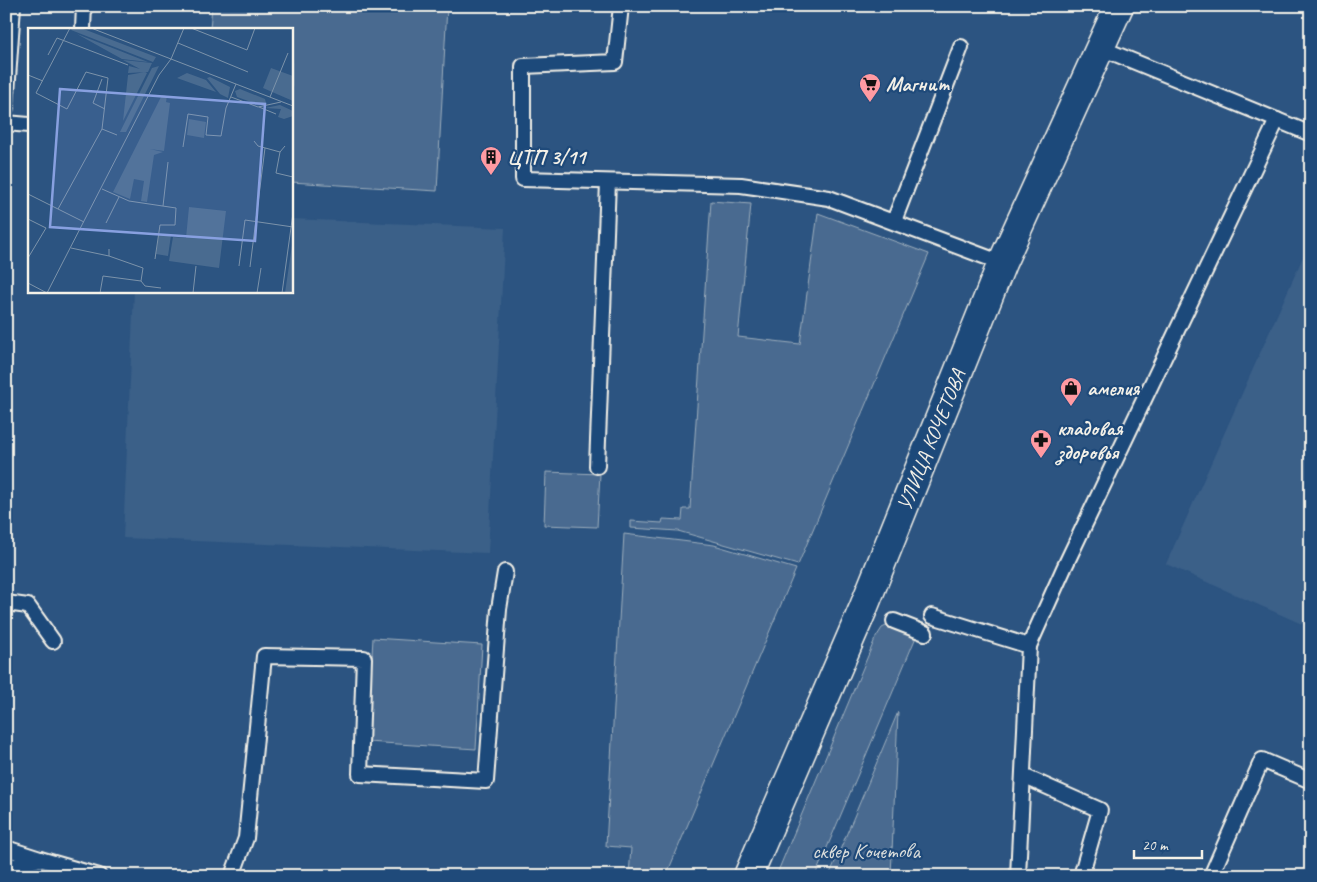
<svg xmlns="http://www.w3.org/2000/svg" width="1317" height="882" font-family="Caveat,sans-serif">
  <rect width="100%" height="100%" fill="#2c5481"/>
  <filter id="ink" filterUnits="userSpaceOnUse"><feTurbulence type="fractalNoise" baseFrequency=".02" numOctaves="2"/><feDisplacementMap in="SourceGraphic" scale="10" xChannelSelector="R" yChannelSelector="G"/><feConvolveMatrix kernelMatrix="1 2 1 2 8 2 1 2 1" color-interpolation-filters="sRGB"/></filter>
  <g filter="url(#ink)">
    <g fill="#3b6088">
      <polygon points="291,219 505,228 488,553 123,538 134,291 291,291"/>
      <polygon points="1311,239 1311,628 1166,564"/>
    </g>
    <g fill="#496b90" stroke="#9eaebc">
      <polygon points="212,6 447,6 437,191 291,182 291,29 210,29"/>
      <polygon points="711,201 751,204 738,337 800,344 818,213 929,254 798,565 678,531 631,528 631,521 662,523 663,519 682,520 683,509 690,509"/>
      <polygon points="546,472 600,474 597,527 544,525"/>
      <polygon points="624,534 714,545 796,569 666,876 629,876 631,848 606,846"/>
      <polygon points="888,625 912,631 916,637 815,876 776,876 875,639 882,628"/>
      <polygon points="373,638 482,645 476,749 367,742"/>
      <polygon points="898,712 891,876 829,876"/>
    </g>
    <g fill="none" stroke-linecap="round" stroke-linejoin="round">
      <g stroke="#f4f1e8" stroke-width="18">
        <g id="service">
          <polyline points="621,6 615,62 523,66 523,179 741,185 829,198 1002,263"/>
          <polyline points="83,29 84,6"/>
          <polyline points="1101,48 1311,134"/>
          <polyline points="6,108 13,6"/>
          <polyline points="6,123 29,125"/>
          <polyline points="894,221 961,47"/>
          <polyline points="597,466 608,182"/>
          <polyline points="6,603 28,606 53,641"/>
          <polyline points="932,616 1029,646 1018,876"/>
          <polyline points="894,621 925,633"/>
          <polyline points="1029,646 1064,568 1277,120"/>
          <polyline points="1023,776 1100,810 1081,876"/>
          <polyline points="6,848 40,859"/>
          <polyline points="6,868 40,859 99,876"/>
          <polyline points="232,876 246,838 264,656 364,658 360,774 486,781 499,609 505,572"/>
          <polyline points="1211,876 1262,760 1311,781"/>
        </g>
      </g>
      <g stroke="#f4f1e8" stroke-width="31">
        <polyline id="secondary" points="748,876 863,609 1002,263 1119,6"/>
      </g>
      <use href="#service" stroke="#1f4a7a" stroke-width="14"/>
      <use href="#secondary" stroke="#1f4a7a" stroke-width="28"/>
    </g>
  </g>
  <defs>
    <g id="supermarket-pin" transform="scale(1.125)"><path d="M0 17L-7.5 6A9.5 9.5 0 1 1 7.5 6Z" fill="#ff9aa2" stroke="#1f4a7a"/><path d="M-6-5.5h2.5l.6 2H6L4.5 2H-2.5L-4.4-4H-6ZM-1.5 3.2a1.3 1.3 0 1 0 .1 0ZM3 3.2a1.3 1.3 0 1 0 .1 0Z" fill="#111"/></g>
    <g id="building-pin" transform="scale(1.125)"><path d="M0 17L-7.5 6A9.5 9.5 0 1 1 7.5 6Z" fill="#ff9aa2" stroke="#1f4a7a"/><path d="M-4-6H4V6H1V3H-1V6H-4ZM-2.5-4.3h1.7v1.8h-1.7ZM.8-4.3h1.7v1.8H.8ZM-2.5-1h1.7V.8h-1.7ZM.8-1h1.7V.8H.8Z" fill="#111"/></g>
    <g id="shop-pin" transform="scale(1.125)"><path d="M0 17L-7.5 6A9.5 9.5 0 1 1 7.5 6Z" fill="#ff9aa2" stroke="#1f4a7a"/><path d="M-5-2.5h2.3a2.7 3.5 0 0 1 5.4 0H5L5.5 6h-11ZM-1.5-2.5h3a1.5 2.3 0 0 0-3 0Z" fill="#111"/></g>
    <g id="pharmacy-pin" transform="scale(1.125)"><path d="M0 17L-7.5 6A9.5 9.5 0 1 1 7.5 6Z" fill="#ff9aa2" stroke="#1f4a7a"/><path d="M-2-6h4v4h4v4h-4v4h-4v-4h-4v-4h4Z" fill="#111"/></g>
  </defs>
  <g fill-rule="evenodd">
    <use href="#supermarket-pin" x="870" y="84"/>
    <use href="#building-pin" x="491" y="157"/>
    <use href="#shop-pin" x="1071" y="388"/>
    <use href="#pharmacy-pin" x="1041" y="440"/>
  </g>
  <g text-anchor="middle" stroke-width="4.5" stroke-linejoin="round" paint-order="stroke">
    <g font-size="21" font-weight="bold" fill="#f4f1e8" stroke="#1f4a7a" text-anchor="start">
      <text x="886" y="91">Магнит</text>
      <text x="507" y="164">ЦТП 3/11</text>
      <text x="1087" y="395">амелия</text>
      <text x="1057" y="435">кладовая<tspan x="1057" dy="24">здоровья</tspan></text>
    </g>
    <g font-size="21" fill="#f4f1e8" stroke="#1f4a7a">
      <text transform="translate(931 440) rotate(-68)" y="7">УЛИЦА КОЧЕТОВА</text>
    </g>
    <g font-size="21" fill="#dadddb" stroke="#1f4a7a">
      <text x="866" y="858">сквер Кочетова</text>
    </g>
  </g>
  <g transform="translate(28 28)">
    <rect width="265" height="265" fill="#2c5481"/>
    <path d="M 45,0 L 53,0 L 128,29 L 125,34 L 43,2 ZM 49,6 L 120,34 L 94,31 ZM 95,32 L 124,35 L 120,44 L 100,45 L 101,38 L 112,41 ZM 131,38 L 98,104 L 92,104 L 124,40 ZM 243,40 L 265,48 L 265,73 L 235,60 ZM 117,44 L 119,45 L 95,93 L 100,47 ZM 159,45 L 178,52 L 188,64 L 149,50 ZM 182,49 L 202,59 L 200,70 L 192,66 L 179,50 ZM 212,61 L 237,71 L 238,75 L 229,76 L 209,69 L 207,63 ZM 134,67 L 139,68 L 138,74 L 142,75 L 136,123 L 122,121 L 135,124 L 126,127 L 119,174 L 113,173 L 116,153 L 106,151 L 102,171 L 85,164 ZM 252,77 L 265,83 L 265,88 L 256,91 L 250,89 L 253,81 L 237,80 ZM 161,91 L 178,94 L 176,110 L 159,107 ZM 161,179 L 198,183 L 191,240 L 141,233 L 145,209 L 158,210 ZM 131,206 L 143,207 L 140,228 L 128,226 ZM 265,210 L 265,265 L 257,265 Z" fill="#496b90"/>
    <path fill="none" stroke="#7c93aa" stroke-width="1" d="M 42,0 L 8,65 L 39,81 L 58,44 L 80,50 L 74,101 L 89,107M 63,0 L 143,31 L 156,0M 163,0 L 219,22 L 227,0M 150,15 L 220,44M 20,27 L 29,10 L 100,37M 0,47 L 15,53M 74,51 L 65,75 L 77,81M 203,69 L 230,79 L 253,74M 242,69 L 260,25M 231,79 L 248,86M 226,113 L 230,118 L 252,124M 257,118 L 252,124 L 248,145 L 265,149M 155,119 L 160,86 L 180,89 L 178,107 L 193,108 L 198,80 L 208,56M 74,161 L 101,173 L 148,180 L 147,197 L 132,197 L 127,231M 0,166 L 56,194M 135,178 L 140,134M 30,181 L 74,101M 0,191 L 18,200 L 0,230M 78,195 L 91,169M 43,220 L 81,228 L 81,221M 211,238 L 217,192 L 265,199M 222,239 L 237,120M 113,253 L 117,258 L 133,260M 0,255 L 19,265M 19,265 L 131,47 L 143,31 L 265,78M 72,265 L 75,248 L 113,253 L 115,240 L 81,228M 165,265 L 168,238M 229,265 L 233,240M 254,265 L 265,185"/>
    <path fill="#88a0e0" fill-opacity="0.15" stroke="#88a0e0" stroke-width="2.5" d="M 32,61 L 237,76 L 227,213 L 22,199 Z"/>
    <rect width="265" height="265" fill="none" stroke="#f4f1e8" stroke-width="2.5"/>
  </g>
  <rect width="1317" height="882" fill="none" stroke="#1f4a7a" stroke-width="25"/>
  <rect x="12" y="12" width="1292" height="857" fill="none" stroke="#f4f1e8" stroke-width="2" filter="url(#ink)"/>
  <path d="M1134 850v8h68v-8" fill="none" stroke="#f4f1e8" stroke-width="2.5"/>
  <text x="1142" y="850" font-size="15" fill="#f4f1e8" stroke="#1f4a7a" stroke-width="4" paint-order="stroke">20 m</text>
</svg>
